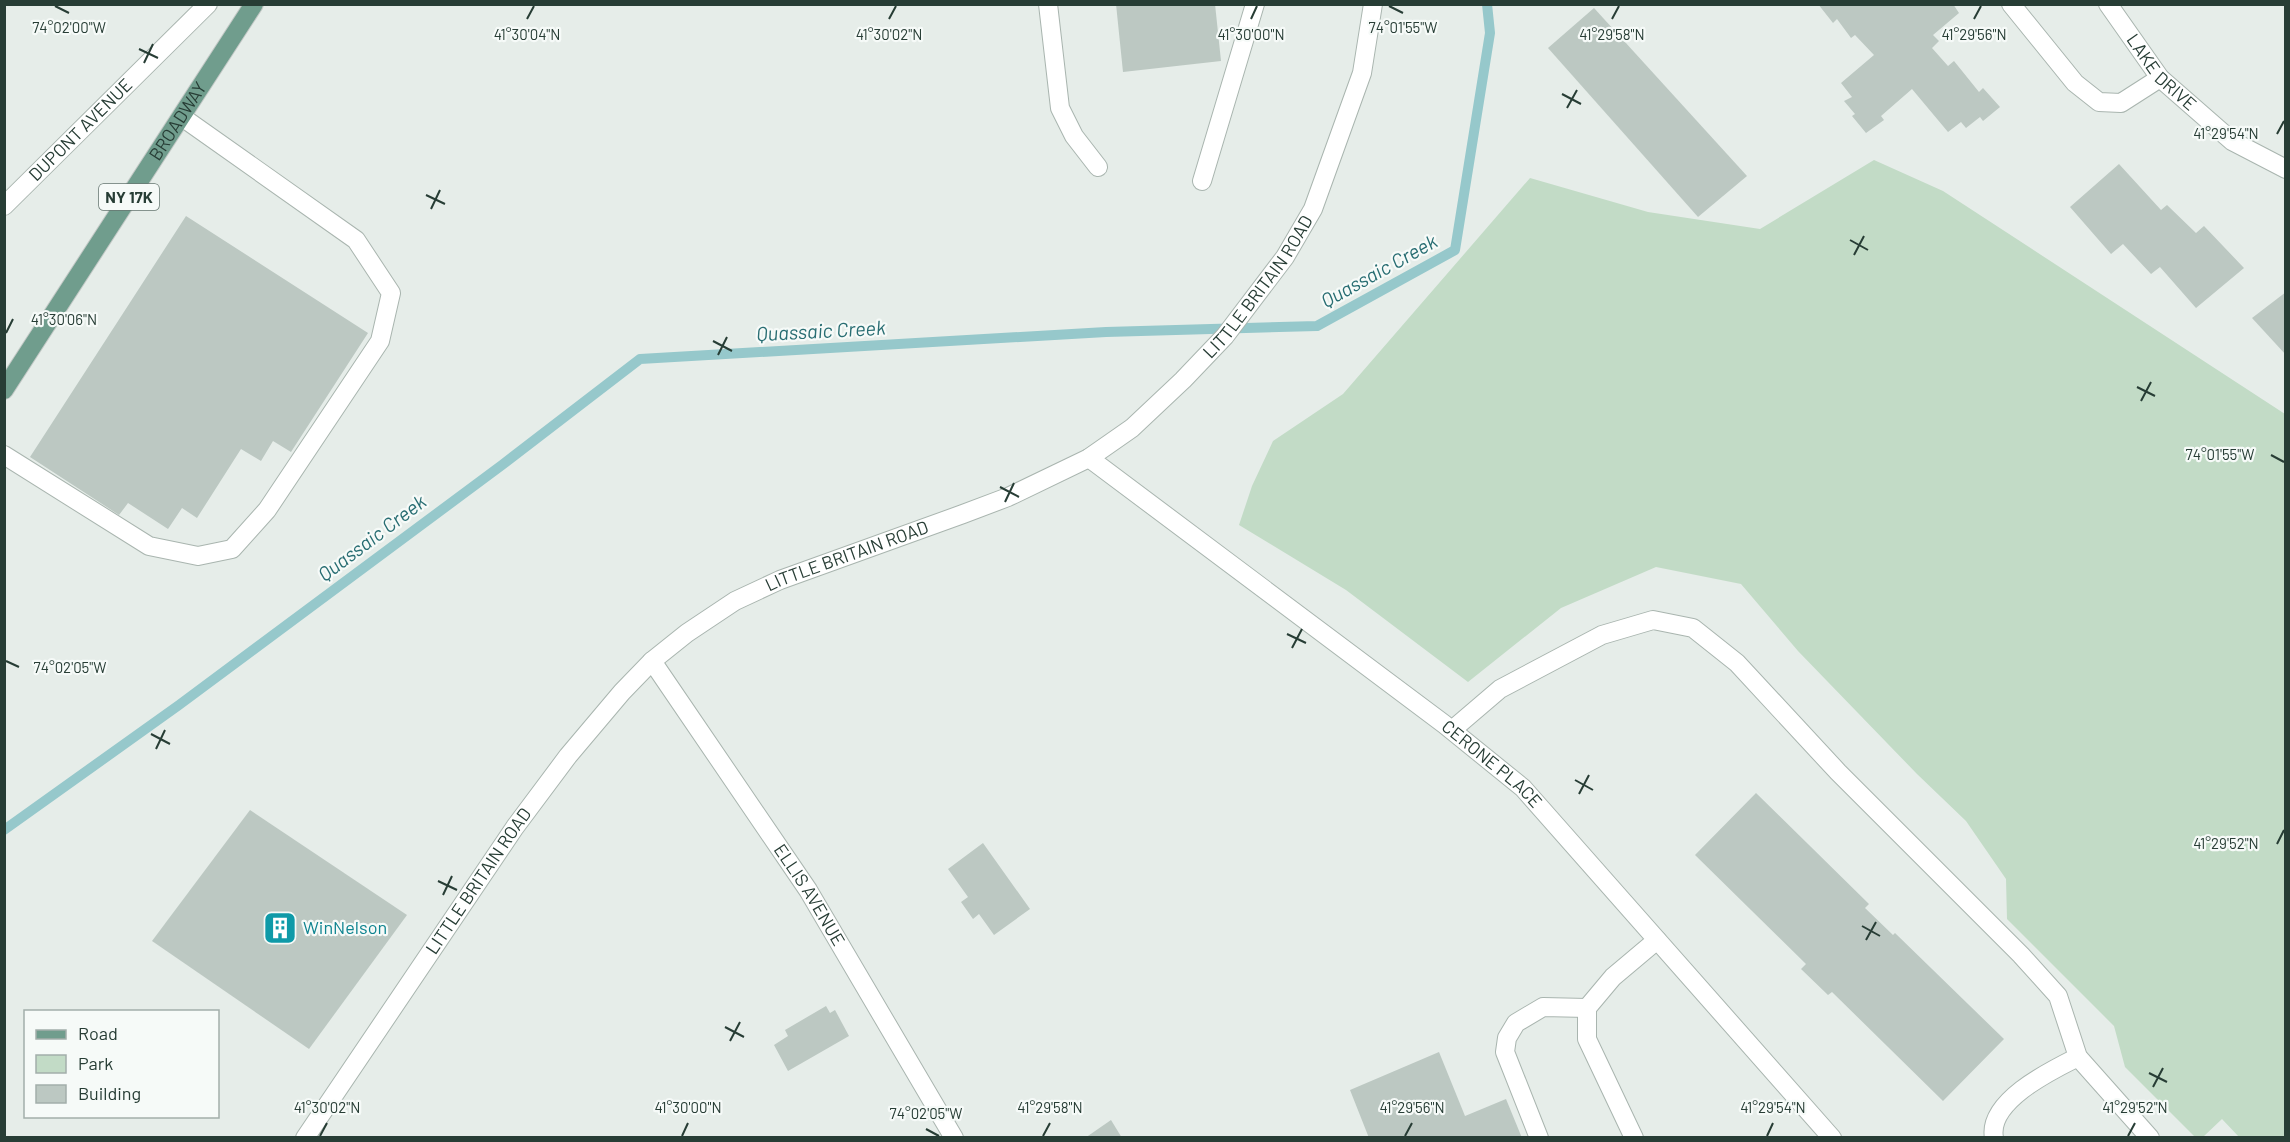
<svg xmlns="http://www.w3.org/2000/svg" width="2290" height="1142" font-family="Barlow,sans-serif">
  <rect width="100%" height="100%" fill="#e6ede9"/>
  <polygon fill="#c2dbc6" points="1874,160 1943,191 2285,414 2285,1137 2239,1137 2222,1119 2203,1137 2195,1137 2125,1067 2114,1026 2007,919 2006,879 1966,821 1917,774 1798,651 1741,584 1656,567 1561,608 1468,682 1346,590 1239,525 1252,486 1273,441 1343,394 1530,178 1648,212 1760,229"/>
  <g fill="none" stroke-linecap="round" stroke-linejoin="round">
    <polyline stroke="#96c8cb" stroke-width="10" points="4,830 179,705 502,465 640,359 1106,332 1317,326 1455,250 1490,33 1487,4"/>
  </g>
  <g fill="#bcc8c2">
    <polygon points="1116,4 1215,4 1221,61 1123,72"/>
    <polygon points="1818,4 1953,4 1959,13 1933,35 1939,41 1932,48 1948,66 1954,61 1979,92 1983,88 2000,107 1983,121 1980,117 1966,128 1961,122 1948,132 1912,89 1881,116 1884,120 1866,133 1852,116 1855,114 1844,101 1852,97 1841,83 1874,55 1855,35 1851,38 1837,19 1833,23"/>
    <polygon points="1594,8 1747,176 1698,217 1548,48"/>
    <polygon points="2119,164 2161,210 2167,205 2196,233 2204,226 2244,268 2196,308 2160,267 2151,274 2123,244 2111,254 2070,207"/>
    <polygon points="186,216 368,333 291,452 273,441 261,461 241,449 197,518 182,508 168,529 128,503 119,515 30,457"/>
    <polygon points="2286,292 2286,355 2252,318"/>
    <polygon points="1756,793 1869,904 1865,908 1893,935 1895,933 2004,1039 1943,1101 1832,992 1828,995 1801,969 1806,964 1695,855"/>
    <polygon points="250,810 407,915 309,1049 152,941"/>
    <polygon points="983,843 1030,909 994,935 979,914 973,919 961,902 968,897 948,869"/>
    <polygon points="826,1006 830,1013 835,1010 849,1036 788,1071 774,1045 788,1036 785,1030"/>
    <polygon points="1439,1052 1465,1116 1506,1099 1522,1138 1369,1138 1350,1090"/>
    <polygon points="1111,1120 1122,1138 1085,1138"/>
  </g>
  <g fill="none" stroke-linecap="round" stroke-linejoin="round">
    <g stroke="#a9b5af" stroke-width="20">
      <g id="minor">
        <polyline points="1048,4 1060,108 1074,136 1098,167"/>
        <polyline points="2011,4 2075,83 2099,102 2121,103 2160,78"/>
        <path id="s1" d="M 2108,4 L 2160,78 L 2232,141 L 2286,169"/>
        <polyline points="1202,181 1255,4"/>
        <path id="s2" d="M 4,206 L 208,4"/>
        <polyline points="4,455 149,546 198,556 232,549 267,510 380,341 391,293 356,240 182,117"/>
        <path id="s3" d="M 1089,458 L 1444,724 L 1523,788 L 1832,1138"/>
        <path id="s4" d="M 652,661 L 808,890 L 954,1138"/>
        <polyline points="1452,730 1500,689 1602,635 1653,620 1693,628 1737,663 1838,772 2021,955 2058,996 2078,1057 2150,1138"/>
        <path id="s5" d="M 305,1138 L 515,827 L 568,756 L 622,692 L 652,661 L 687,633 L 735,601 L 780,580 L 963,514 L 1008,497 L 1089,458 L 1132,428 L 1183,380 L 1225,336 L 1285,257 L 1313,209 L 1362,73 L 1373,4"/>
        <polyline points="1539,1138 1505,1052 1507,1038 1516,1023 1543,1007 1587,1008"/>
        <polyline points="1634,1138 1587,1039 1587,1008 1613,977 1657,940"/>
        <path d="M 1994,1138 C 1987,1101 2052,1070 2078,1057"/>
      </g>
    </g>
    <g stroke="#c3c9c6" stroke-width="20">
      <g id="major">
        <path id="s6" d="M 4,390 L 254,4"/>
      </g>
    </g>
    <use href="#minor" stroke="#fff" stroke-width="18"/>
    <use href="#major" stroke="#709d8d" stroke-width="18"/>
  </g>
  <path fill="none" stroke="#273d35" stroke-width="2" d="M 55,6 L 69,13M 1389,6 L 1403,13M 527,19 L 534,6M 889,19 L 896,6M 1251,19 L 1257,6M 1612,19 L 1619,6M 1974,19 L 1981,6M 139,49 L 158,58M 144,63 L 153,44M 1562,94 L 1581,104M 1567,108 L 1577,90M 2277,134 L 2284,121M 426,195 L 445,204M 431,209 L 440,190M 1850,240 L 1868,250M 1854,255 L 1864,236M 6,333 L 13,319M 713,341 L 732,351M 718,355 L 727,337M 2137,387 L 2155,396M 2141,401 L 2151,382M 2271,455 L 2284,462M 1000,487 L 1019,497M 1005,502 L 1014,483M 1287,634 L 1306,643M 1292,648 L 1302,629M 6,661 L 19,667M 151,734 L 170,744M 156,749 L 165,730M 1575,780 L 1593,790M 1579,794 L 1589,775M 2277,844 L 2284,830M 438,881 L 457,890M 443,895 L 452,876M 1862,926 L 1880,936M 1866,940 L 1876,922M 725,1027 L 744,1037M 730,1041 L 740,1022M 2149,1073 L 2167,1082M 2153,1087 L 2163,1068M 926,1129 L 939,1136M 320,1136 L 327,1123M 682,1136 L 688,1123M 1043,1136 L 1050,1123M 1405,1136 L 1412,1123M 1767,1136 L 1773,1123M 2128,1136 L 2135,1123"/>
  <defs>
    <g id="building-square" transform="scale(1.725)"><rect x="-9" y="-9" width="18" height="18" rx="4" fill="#0f9aa8" stroke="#f6faf8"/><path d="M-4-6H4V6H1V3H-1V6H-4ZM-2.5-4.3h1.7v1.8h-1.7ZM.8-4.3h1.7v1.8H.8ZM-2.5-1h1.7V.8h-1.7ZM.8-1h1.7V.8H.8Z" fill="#fff"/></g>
  </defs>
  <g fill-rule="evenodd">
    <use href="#building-square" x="280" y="928"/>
  </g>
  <g text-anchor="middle" stroke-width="4.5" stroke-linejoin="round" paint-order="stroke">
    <rect fill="#f6faf8" stroke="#657670" stroke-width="1.5" x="99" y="184" width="60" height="26" rx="4.5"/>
    <g font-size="16" font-weight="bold" fill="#273d35">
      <text x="129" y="203">NY 17K</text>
    </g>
    <g font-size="18" fill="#273d35" stroke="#f6faf8">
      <text dy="6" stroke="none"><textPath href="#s1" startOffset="87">LAKE DRIVE</textPath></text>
      <text dy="6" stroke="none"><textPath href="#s6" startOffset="320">BROADWAY</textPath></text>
      <text dy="6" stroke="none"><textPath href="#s2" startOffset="108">DUPONT AVENUE</textPath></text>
      <text dy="6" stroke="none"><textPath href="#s5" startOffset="1318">LITTLE BRITAIN ROAD</textPath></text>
      <text dy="6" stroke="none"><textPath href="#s5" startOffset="814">LITTLE BRITAIN ROAD</textPath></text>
      <text dy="6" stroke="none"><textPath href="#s3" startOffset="506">CERONE PLACE</textPath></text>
      <text dy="6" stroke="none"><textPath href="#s5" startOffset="310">LITTLE BRITAIN ROAD</textPath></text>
      <text dy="6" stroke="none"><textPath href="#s4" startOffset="282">ELLIS AVENUE</textPath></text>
    </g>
    <g font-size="18" fill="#0d838f" stroke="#f6faf8" text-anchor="start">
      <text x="303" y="934">WinNelson</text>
    </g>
    <g font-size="20" font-style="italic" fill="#286d72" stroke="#f6faf8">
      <text transform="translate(1379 271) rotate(-29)" y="7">Quassaic Creek</text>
      <text transform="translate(821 331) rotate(-3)" y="7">Quassaic Creek</text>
      <text transform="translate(372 538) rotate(-37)" y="7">Quassaic Creek</text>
    </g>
  </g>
  <g font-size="15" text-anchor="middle" fill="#273d35" stroke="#f6faf8" stroke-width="4.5" stroke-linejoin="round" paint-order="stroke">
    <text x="69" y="33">74°02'00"W</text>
    <text x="1403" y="33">74°01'55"W</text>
    <text x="527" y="40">41°30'04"N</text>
    <text x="889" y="40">41°30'02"N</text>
    <text x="1251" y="40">41°30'00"N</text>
    <text x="1612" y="40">41°29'58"N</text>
    <text x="1974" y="40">41°29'56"N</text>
    <text x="2226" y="139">41°29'54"N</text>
    <text x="64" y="325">41°30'06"N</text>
    <text x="2220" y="460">74°01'55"W</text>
    <text x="70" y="673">74°02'05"W</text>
    <text x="2226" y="849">41°29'52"N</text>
    <text x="327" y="1113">41°30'02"N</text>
    <text x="688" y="1113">41°30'00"N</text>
    <text x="1050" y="1113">41°29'58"N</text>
    <text x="1412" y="1113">41°29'56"N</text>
    <text x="1773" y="1113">41°29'54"N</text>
    <text x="2135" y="1113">41°29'52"N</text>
    <text x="926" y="1119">74°02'05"W</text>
  </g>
  <rect width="2290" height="1142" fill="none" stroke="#273d35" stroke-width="12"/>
  <rect x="24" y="1010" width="195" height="108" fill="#f6faf8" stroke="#a3aeaa" stroke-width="1.5"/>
  <rect x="36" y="1030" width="30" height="9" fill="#709d8d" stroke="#a3aeaa" stroke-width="1.5"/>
  <text x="78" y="1040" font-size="18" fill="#273d35">Road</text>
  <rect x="36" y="1055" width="30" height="18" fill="#c2dbc6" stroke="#a3aeaa" stroke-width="1.5"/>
  <text x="78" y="1070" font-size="18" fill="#273d35">Park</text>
  <rect x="36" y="1085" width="30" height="18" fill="#bcc8c2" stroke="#a3aeaa" stroke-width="1.5"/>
  <text x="78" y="1100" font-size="18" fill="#273d35">Building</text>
</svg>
